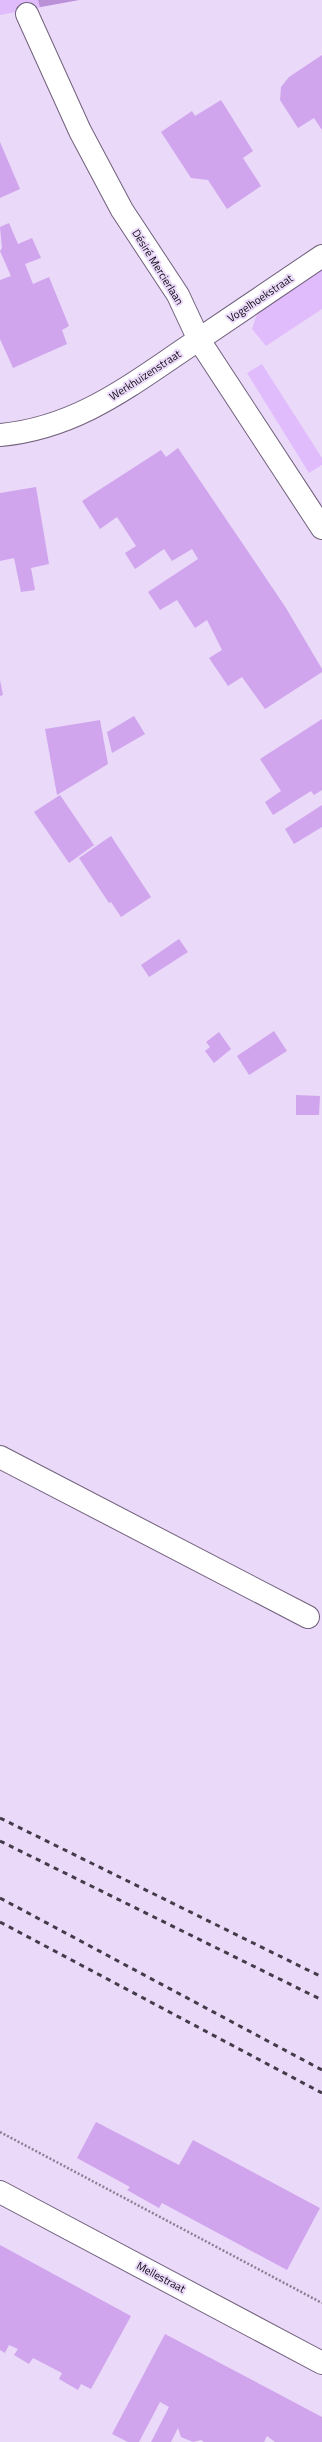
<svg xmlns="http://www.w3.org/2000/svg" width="322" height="2442" font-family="'Titillium Web',sans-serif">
  <rect width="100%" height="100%" fill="#ead9f8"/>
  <g fill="#e1bcfd">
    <polygon points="0,0 79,0 0,15"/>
    <polygon points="322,268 322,309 266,346 252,329 258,311"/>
    <polygon points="262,364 322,458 322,465 309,473 247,373"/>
  </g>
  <polygon fill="#ba90d7" points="38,0 79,0 40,7"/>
  <g fill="#d0a5ee">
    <polygon points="322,55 322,130 314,118 298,128 280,100 281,87 289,77"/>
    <polygon points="221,100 253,151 243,158 261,186 227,209 208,180 191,178 161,132 192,111 195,116"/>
    <polygon points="0,142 20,189 0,198"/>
    <polygon points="9,223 18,244 32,238 41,258 25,264 33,284 49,277 69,326 62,330 67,344 13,368 0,339 0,280 11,276 0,251 2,248 0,227"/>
    <polygon points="178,448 286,608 322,669 322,672 265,709 242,677 228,686 209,658 222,650 207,620 195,628 177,600 160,610 148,592 198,559 192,549 172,561 164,549 135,569 125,553 136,546 117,517 100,529 82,501 161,450 166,457"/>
    <polygon points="36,487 49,564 31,568 35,590 21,592 14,558 0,561 0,493"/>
    <polygon points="0,680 3,695 0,696"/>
    <polygon points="134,716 145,734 112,753 107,732"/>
    <polygon points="322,719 322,790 314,795 311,791 273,815 265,802 281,791 260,759"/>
    <polygon points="100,720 108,764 57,795 45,729"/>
    <polygon points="60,795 94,845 69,863 34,812"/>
    <polygon points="322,805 322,827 294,844 285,829"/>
    <polygon points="111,836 151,897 121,917 111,902 109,903 79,858"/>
    <polygon points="179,939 188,952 149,977 141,965"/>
    <polygon points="274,1031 287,1051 249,1075 237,1056"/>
    <polygon points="219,1032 231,1049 214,1063 205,1051 210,1047 206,1042"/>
    <polygon points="296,1095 320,1096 319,1115 296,1115"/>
    <polygon points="96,2122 179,2165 193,2140 320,2208 287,2270 162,2203 159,2208 127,2190 130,2187 77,2158"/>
    <polygon points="0,2245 131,2316 91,2389 81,2384 78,2390 59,2379 62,2373 33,2358 29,2364 14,2355 18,2349 9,2345 5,2353 0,2350"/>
    <polygon points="165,2334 322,2417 322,2442 275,2442 267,2436 264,2442 204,2442 201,2440 193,2442 181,2437 178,2428 171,2442 151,2442 169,2407 160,2402 139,2442 128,2442 112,2434"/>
  </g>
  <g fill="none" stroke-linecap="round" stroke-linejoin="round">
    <g stroke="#70607c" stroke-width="24">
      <g id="minor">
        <polyline points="27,14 80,131 122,210 178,295 199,340 322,528"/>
        <path d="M 0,435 C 76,428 128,387 189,346 C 233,316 278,286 322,256"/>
        <polyline points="0,1457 308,1617"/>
        <polyline points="0,2192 322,2363"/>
      </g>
    </g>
    <polyline stroke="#8c7f95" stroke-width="2.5" stroke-dasharray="2 2" stroke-linecap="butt" points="0,2132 322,2303"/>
    <use href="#minor" stroke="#fff" stroke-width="22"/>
    <g stroke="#443b4a" stroke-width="3" stroke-dasharray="5 5" stroke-linecap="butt">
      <polyline points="0,1818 322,1977"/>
      <polyline points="0,1841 322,2000"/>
      <polyline points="0,1898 322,2070"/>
      <polyline points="0,1922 322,2093"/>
    </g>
  </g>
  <g text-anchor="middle" stroke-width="4" stroke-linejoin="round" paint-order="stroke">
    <g font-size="11" fill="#100a14" stroke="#ead9f8">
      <text transform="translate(158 267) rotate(58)" y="4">Désiré Mercierlaan</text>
      <text transform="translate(260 298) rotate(-34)" y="4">Vogelhoekstraat</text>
      <text transform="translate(145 375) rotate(-33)" y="4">Werkhuizenstraat</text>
      <text transform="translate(161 2277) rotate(28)" y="4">Mellestraat</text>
    </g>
  </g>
</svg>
